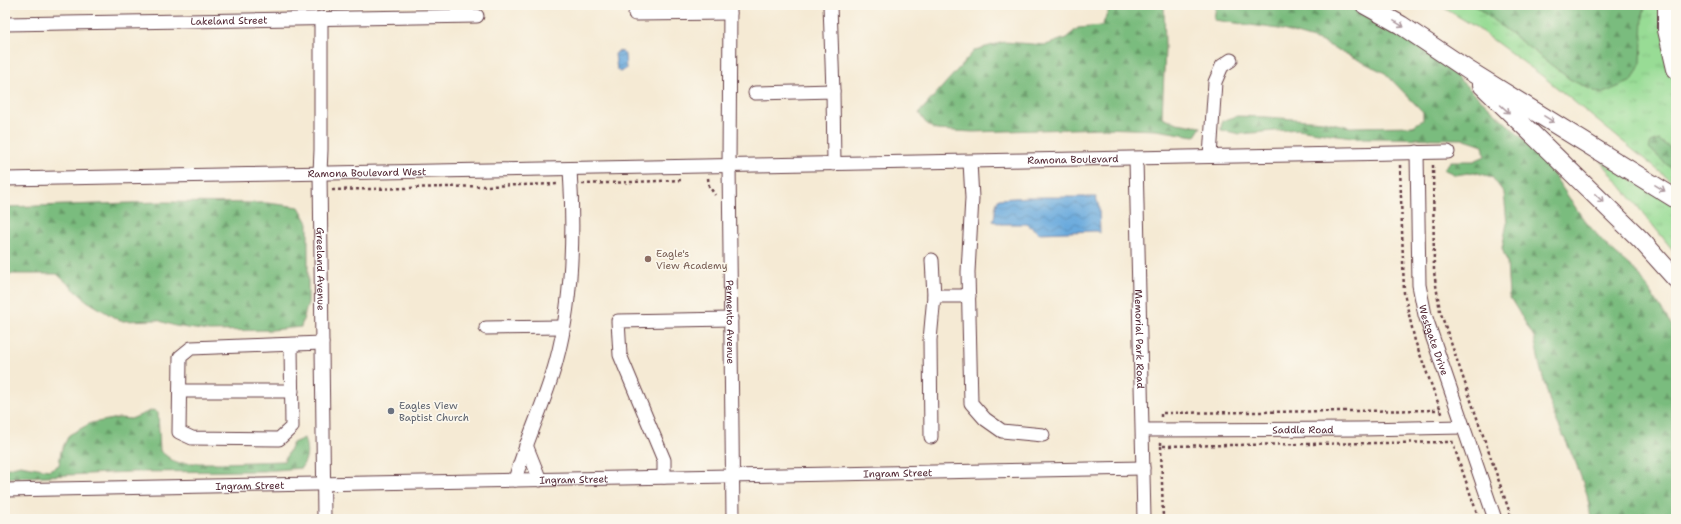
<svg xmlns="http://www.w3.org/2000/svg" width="1681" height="524" font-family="'Shantell Sans',sans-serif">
  <defs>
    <pattern id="grass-tufts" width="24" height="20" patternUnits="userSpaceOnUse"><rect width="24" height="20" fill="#98dc95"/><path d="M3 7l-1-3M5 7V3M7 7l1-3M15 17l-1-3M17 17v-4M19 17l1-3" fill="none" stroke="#84bc81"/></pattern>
    <pattern id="forest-firs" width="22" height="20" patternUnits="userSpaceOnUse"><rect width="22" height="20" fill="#7abc7e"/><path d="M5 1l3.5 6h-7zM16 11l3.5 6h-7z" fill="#669867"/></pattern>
    <pattern id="water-waves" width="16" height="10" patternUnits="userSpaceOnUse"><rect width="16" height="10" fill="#6aaadd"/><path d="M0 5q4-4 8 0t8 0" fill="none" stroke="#598ab3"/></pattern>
  </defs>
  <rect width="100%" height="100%" fill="#fbf7ec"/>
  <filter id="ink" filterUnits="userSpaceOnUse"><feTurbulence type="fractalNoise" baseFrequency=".025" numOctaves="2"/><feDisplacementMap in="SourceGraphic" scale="8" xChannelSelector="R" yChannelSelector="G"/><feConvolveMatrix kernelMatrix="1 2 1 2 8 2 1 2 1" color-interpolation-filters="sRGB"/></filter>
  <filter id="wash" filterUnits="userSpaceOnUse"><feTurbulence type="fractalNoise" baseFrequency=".012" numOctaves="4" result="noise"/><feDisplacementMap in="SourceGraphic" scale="16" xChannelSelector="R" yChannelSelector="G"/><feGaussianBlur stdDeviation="0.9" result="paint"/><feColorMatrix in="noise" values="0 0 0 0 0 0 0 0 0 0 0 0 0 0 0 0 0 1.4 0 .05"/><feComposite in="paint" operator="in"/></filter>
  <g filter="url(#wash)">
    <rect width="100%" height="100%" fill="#f5ead4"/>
    <g fill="url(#grass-tufts)" stroke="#717e60">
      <polygon points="1439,5 1474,5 1571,80 1601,94 1643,16 1645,5 1664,5 1669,62 1676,82 1676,152 1659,140 1649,148 1676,173 1676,185 1545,78 1474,26"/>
      <polygon points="1601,161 1676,206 1676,254"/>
    </g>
    <g fill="url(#forest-firs)" stroke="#626e54">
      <polygon points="1111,5 1164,5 1165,48 1162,117 1177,123 1201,127 1195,136 1156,130 1104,128 973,132 936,130 925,122 919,113 975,50 1004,42 1046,45 1066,38 1078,28 1102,26"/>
      <polygon points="1216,5 1360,5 1429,51 1522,138 1553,174 1584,220 1609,248 1638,273 1676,332 1676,519 1591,519 1587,494 1576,463 1553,413 1540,367 1534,337 1509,296 1507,262 1502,248 1507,223 1504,193 1492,177 1474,172 1456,175 1443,169 1451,161 1474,161 1485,156 1483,145 1465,139 1358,138 1298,129 1240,134 1221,130 1222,121 1237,116 1266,117 1323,121 1350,127 1413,126 1423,120 1423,112 1385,73 1320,41 1279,29 1214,20"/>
      <polygon points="1474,5 1645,5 1643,16 1641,63 1632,81 1601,94 1571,80"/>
      <polygon points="1659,140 1676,152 1676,173 1649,148 1651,143"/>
      <polygon points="161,202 267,203 299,207 308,223 308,303 301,327 272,330 209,331 175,326 157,320 120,321 87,301 57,274 5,274 5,207"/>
      <path d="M 153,410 L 158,413 L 160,451 L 176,463 L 220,463 L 284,461 L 293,443 L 304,438 C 308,449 308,459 301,468 L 263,471 L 130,472 L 5,478 L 5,469 L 20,465 L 49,470 L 59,465 L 61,451 L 69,435 L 91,423 L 119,418 L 131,419 Z"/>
    </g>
    <g fill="url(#water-waves)" stroke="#5a6484">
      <polygon points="618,51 623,52 625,55 626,69 620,72 617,70 615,54"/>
      <path d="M 1029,197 L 1096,197 L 1099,207 L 1100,233 L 1096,231 L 1039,233 L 1027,224 L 1001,224 L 993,221 C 996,215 994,205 999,199 Z"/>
    </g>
  </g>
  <g filter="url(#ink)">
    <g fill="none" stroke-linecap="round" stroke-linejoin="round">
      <g stroke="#643d44" stroke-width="15">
        <g id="minor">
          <path id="s1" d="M 730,5 L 729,165 L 733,519"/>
          <polyline points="830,5 833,91"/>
          <polyline points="635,14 730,13"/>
          <path id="s2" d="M 321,18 L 321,150 L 320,173 L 324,519"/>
          <path id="s3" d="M 5,24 L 477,16"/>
          <polyline points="755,93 833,91 834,164"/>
          <path id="s4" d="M 1417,152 L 1419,285 L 1425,315 L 1495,519"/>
          <polyline points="1210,156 1215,82 1222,66 1231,60"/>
          <path id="s5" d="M 1136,159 L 1144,519"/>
          <polyline points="970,162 972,198 968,272 971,403 985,419 1002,431 1043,435"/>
          <path id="s6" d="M 5,179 L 1448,152"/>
          <polyline points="932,260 934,296"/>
          <polyline points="486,328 563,327"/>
          <polyline points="291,345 292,427 279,439 192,438 179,432 180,357 191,348 322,343"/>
          <polyline points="180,391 292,391"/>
          <path id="s7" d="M 1143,430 L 1361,429 L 1463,427"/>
          <polyline points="931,437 930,340 934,296 969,296"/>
          <polyline points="526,445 540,480"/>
          <polyline points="664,477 664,460 620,355 618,321 731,319"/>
          <path d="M 515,480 C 526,440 545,403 556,362 C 573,300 574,232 570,169"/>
          <path id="s8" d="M 5,490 L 1143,468"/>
        </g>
      </g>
      <g stroke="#643d44" stroke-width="20">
        <g id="highway">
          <polyline points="1365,5 1401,25 1468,70 1676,199"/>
          <polyline points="1667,5 1667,30 1676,69"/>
          <polyline points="1482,85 1641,240 1676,279"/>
        </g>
      </g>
      <g stroke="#643d44" stroke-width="2.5" stroke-dasharray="3 3" stroke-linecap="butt">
        <polyline points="1400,165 1404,293 1415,341 1443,416"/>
        <polyline points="1433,165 1434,272 1440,311 1512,519"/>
        <polyline points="708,178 709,186 715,195"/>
        <polyline points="582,184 683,180"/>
        <polyline points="332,190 559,184"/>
        <polyline points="1161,417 1161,413 1440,410"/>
        <polyline points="1452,441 1479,519"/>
        <polyline points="1161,442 1161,446 1452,442"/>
        <polyline points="1161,446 1163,519"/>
      </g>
      <use href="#minor" stroke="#fff" stroke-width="13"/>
      <use href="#highway" stroke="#fff" stroke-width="18"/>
    </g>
    <defs><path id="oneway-shaft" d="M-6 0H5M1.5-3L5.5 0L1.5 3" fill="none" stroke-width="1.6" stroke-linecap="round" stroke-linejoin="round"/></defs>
    <g stroke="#ae9aa0">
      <use href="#oneway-shaft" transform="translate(1399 24) rotate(31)"/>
      <use href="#oneway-shaft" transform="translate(1505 109) rotate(42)"/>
      <use href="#oneway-shaft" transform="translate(1549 119) rotate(32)"/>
      <use href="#oneway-shaft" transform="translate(1660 188) rotate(32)"/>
      <use href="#oneway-shaft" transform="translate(1599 198) rotate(45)"/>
    </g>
  </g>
  <circle fill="#8d6e63" stroke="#fbf7ec" stroke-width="1.5" cx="648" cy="259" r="4"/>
  <circle fill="#6b7280" stroke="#fbf7ec" stroke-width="1.5" cx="391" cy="411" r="4"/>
  <g text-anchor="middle" stroke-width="3.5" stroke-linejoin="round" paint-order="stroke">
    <g font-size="10" fill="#4a1f2b" stroke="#fbf7ec">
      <text dy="4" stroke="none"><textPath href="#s3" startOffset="224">Lakeland Street</textPath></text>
      <text dy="4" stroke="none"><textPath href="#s6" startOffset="1068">Ramona Boulevard</textPath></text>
      <text dy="4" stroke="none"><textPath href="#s6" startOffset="362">Ramona Boulevard West</textPath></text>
      <text dy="4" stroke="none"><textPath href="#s2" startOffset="251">Greeland Avenue</textPath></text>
      <text dy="4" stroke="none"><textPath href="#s1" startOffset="317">Permento Avenue</textPath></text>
      <text dy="4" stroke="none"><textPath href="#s5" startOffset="180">Memorial Park Road</textPath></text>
      <text dy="4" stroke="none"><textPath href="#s4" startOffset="190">Westgate Drive</textPath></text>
      <text dy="4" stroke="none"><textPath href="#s7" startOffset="160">Saddle Road</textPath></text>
      <text dy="4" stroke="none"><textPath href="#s8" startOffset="893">Ingram Street</textPath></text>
      <text dy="4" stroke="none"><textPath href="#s8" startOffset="569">Ingram Street</textPath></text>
      <text dy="4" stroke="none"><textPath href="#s8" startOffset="245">Ingram Street</textPath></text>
    </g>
    <g font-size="10" fill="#785e54" stroke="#fbf7ec" text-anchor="start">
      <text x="656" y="257">Eagle's<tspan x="656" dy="12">View Academy</tspan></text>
    </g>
    <g font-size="10" fill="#5b616d" stroke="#fbf7ec" text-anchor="start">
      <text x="399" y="409">Eagles View<tspan x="399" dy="12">Baptist Church</tspan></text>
    </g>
  </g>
  <rect width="1681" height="524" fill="none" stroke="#fbf7ec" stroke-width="20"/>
</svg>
